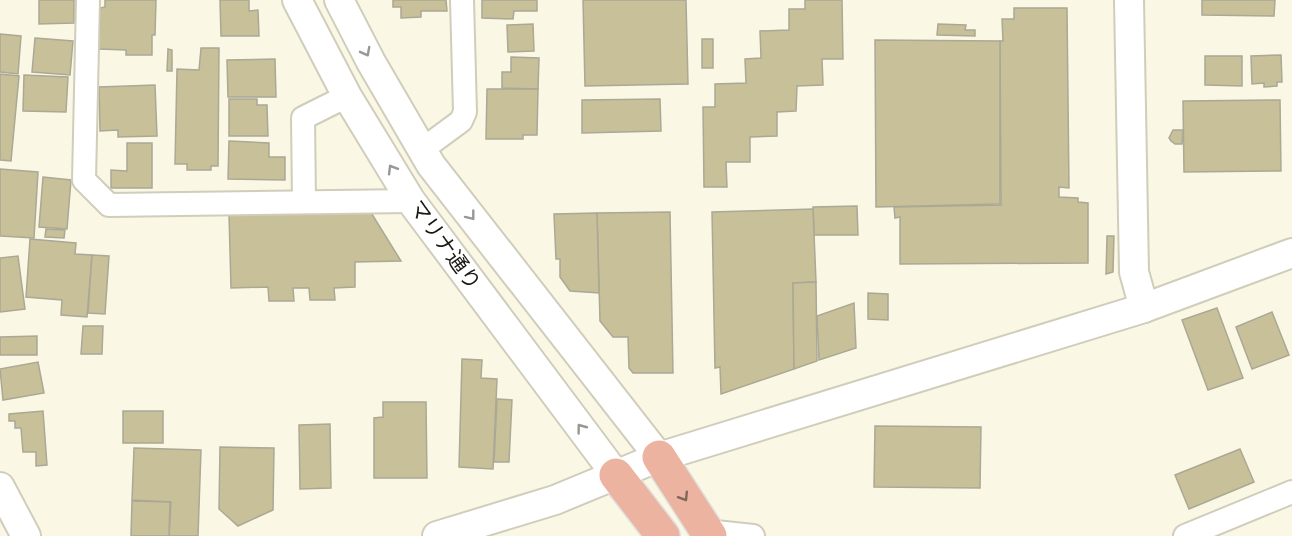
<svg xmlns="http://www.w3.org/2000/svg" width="1292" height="536" font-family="'Open Sans','Noto Sans JP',sans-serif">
  <rect width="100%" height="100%" fill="#fbf7e5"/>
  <g fill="#c7c098" stroke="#aba896" stroke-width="1.5">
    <polygon points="39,0 74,0 74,23 39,24"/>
    <polygon points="105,0 156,0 155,35 152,35 152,55 126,55 126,50 99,49 100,8 105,7"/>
    <polygon points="220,0 249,0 249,11 258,10 259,36 221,36"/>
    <polygon points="393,0 446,0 447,11 421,11 421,17 401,18 401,7 393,7"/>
    <polygon points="482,0 537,0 537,11 514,11 513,19 482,18"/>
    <polygon points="583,0 686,0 688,84 585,86"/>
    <polygon points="805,0 842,0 843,59 822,59 823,85 797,86 796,111 777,112 777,136 750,137 750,162 726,162 727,187 704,187 703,107 715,107 715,84 746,83 745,59 761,58 760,31 789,30 789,9 805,9"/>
    <polygon points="1202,0 1275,0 1274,16 1202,15"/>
    <polygon points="1014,8 1067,8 1069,188 1059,187 1059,197 1078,198 1078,202 1088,203 1088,263 900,264 900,217 895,218 894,207 1001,205 1000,41 1003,41 1002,19 1014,19"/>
    <polygon points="533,24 534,51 508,52 507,25"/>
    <polygon points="938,24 966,25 965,30 975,30 975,36 937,35"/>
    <polygon points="0,34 21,36 18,74 0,72"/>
    <polygon points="35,38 73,41 70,75 32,72"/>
    <rect x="702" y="39" width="11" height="29"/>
    <polygon points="875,40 1000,41 1000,204 876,207"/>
    <polygon points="201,48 219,48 218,166 211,166 211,170 187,170 187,164 175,164 177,69 199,70"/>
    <polygon points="168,49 172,50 172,71 167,71"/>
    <polygon points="1281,55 1282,82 1277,82 1277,86 1264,87 1264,83 1252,84 1251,56"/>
    <polygon points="1205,56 1242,56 1242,86 1205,85"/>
    <polygon points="511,57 539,58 538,89 502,88 502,72 511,72"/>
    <polygon points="275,59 276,97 228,97 227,60"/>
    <polygon points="0,74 19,76 11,161 0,160"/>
    <polygon points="24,75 68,77 66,112 23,111"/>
    <polygon points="155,85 157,136 118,137 118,130 100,131 99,87"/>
    <polygon points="487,89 538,89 537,135 523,135 523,139 486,139"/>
    <polygon points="229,99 257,99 257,105 267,105 268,136 229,136"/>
    <polygon points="660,99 661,131 582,133 582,100"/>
    <polygon points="1280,100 1281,171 1184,172 1183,101"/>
    <polygon points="1173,130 1183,130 1182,144 1175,144 1171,141 1169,138"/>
    <polygon points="229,141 269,143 269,157 285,157 285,180 228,179"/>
    <polygon points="127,143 152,143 152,188 111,188 111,170 127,171"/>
    <polygon points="0,169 38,172 34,238 0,236"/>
    <polygon points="43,177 71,180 67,229 39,227"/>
    <polygon points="857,206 858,235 814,235 813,207"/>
    <polygon points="813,209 816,282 793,283 794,369 721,394 720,367 715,368 712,212"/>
    <polygon points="370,211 401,261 355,262 355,287 334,288 335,300 310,300 309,288 293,288 294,301 269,301 268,287 231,288 229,214"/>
    <polygon points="670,212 673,373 633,373 629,368 628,337 613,337 600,321 597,213"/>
    <polygon points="597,213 599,293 570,291 560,277 560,259 556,259 554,214"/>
    <polygon points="46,229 65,230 64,238 45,237"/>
    <polygon points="1107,236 1114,236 1113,272 1106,274"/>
    <polygon points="30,239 76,243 75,254 92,255 87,317 61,315 62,300 26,297"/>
    <polygon points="92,255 109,256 105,314 88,313"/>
    <polygon points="18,256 25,309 0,312 0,258"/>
    <polygon points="816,282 817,361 794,369 793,283"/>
    <polygon points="868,293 888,294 888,320 868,319"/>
    <polygon points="854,303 856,348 819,360 817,316"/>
    <polygon points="1217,308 1243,378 1208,390 1182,320"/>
    <polygon points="1272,312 1289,355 1252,369 1236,327"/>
    <polygon points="83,326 103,326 102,354 81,354"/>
    <polygon points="37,336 37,355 0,355 0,337"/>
    <polygon points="462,359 482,360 481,378 497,379 493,469 459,467"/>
    <polygon points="38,362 44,393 3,400 0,369"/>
    <polygon points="497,399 512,400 509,462 494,462"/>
    <polygon points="383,402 426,402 427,478 374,478 374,418 383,417"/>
    <polygon points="43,411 47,465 36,466 36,452 23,452 21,428 15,428 15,421 9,421 9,414"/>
    <rect x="123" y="411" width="40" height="32"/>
    <polygon points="330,424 331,488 300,489 299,425"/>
    <polygon points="875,426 981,427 980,488 874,487"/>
    <polygon points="220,447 274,448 273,510 238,526 219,509"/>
    <polygon points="134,448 201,450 198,536 169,536 171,502 132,500"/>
    <polygon points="1240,449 1254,482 1189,509 1175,475"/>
    <polygon points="132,501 170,502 169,536 131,536"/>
  </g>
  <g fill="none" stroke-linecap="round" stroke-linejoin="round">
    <g stroke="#d0cdbb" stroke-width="26">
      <g id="minor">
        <polyline points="88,0 84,180 109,205 411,201"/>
        <polyline points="423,149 461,121 465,112 462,0"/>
        <polyline points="304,202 303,118 347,96"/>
        <polyline points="706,531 753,536"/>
        <polyline points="1185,536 1292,492"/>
      </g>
    </g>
    <g stroke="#d0cdbb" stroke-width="32">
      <g id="tertiary">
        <polyline points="297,0 347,96 411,201 616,475"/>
        <polyline points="339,0 371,62 431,165 659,457"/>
        <polyline points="1129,0 1134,272 1144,308"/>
        <polyline points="0,487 26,536"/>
        <polyline points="437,536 555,500 659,457 1144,308 1292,253"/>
      </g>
    </g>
    <g stroke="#dfdfde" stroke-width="36">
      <g id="primary">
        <polyline points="659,457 710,536"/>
        <polyline points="616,475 663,536"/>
      </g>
    </g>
    <use href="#minor" stroke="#fff" stroke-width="22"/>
    <use href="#tertiary" stroke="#fff" stroke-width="28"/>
    <use href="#primary" stroke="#ebb3a0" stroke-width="33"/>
  </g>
  <defs><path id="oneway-chevron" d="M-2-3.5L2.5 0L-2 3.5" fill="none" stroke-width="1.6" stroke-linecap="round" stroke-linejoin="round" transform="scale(1.5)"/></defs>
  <g stroke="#989794">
    <use href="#oneway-chevron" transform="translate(366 52) rotate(62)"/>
    <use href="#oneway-chevron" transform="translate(392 169) rotate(-121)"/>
    <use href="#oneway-chevron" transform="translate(471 216) rotate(52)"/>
    <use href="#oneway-chevron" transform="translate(581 428) rotate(-127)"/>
  </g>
  <use stroke="#826659" href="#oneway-chevron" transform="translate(684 497) rotate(58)"/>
  <g text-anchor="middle" stroke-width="4.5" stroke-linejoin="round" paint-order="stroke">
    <g font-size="21" fill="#1a1812" stroke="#fff">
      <text transform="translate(445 245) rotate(54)" y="7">マリナ通り</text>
    </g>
  </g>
</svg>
